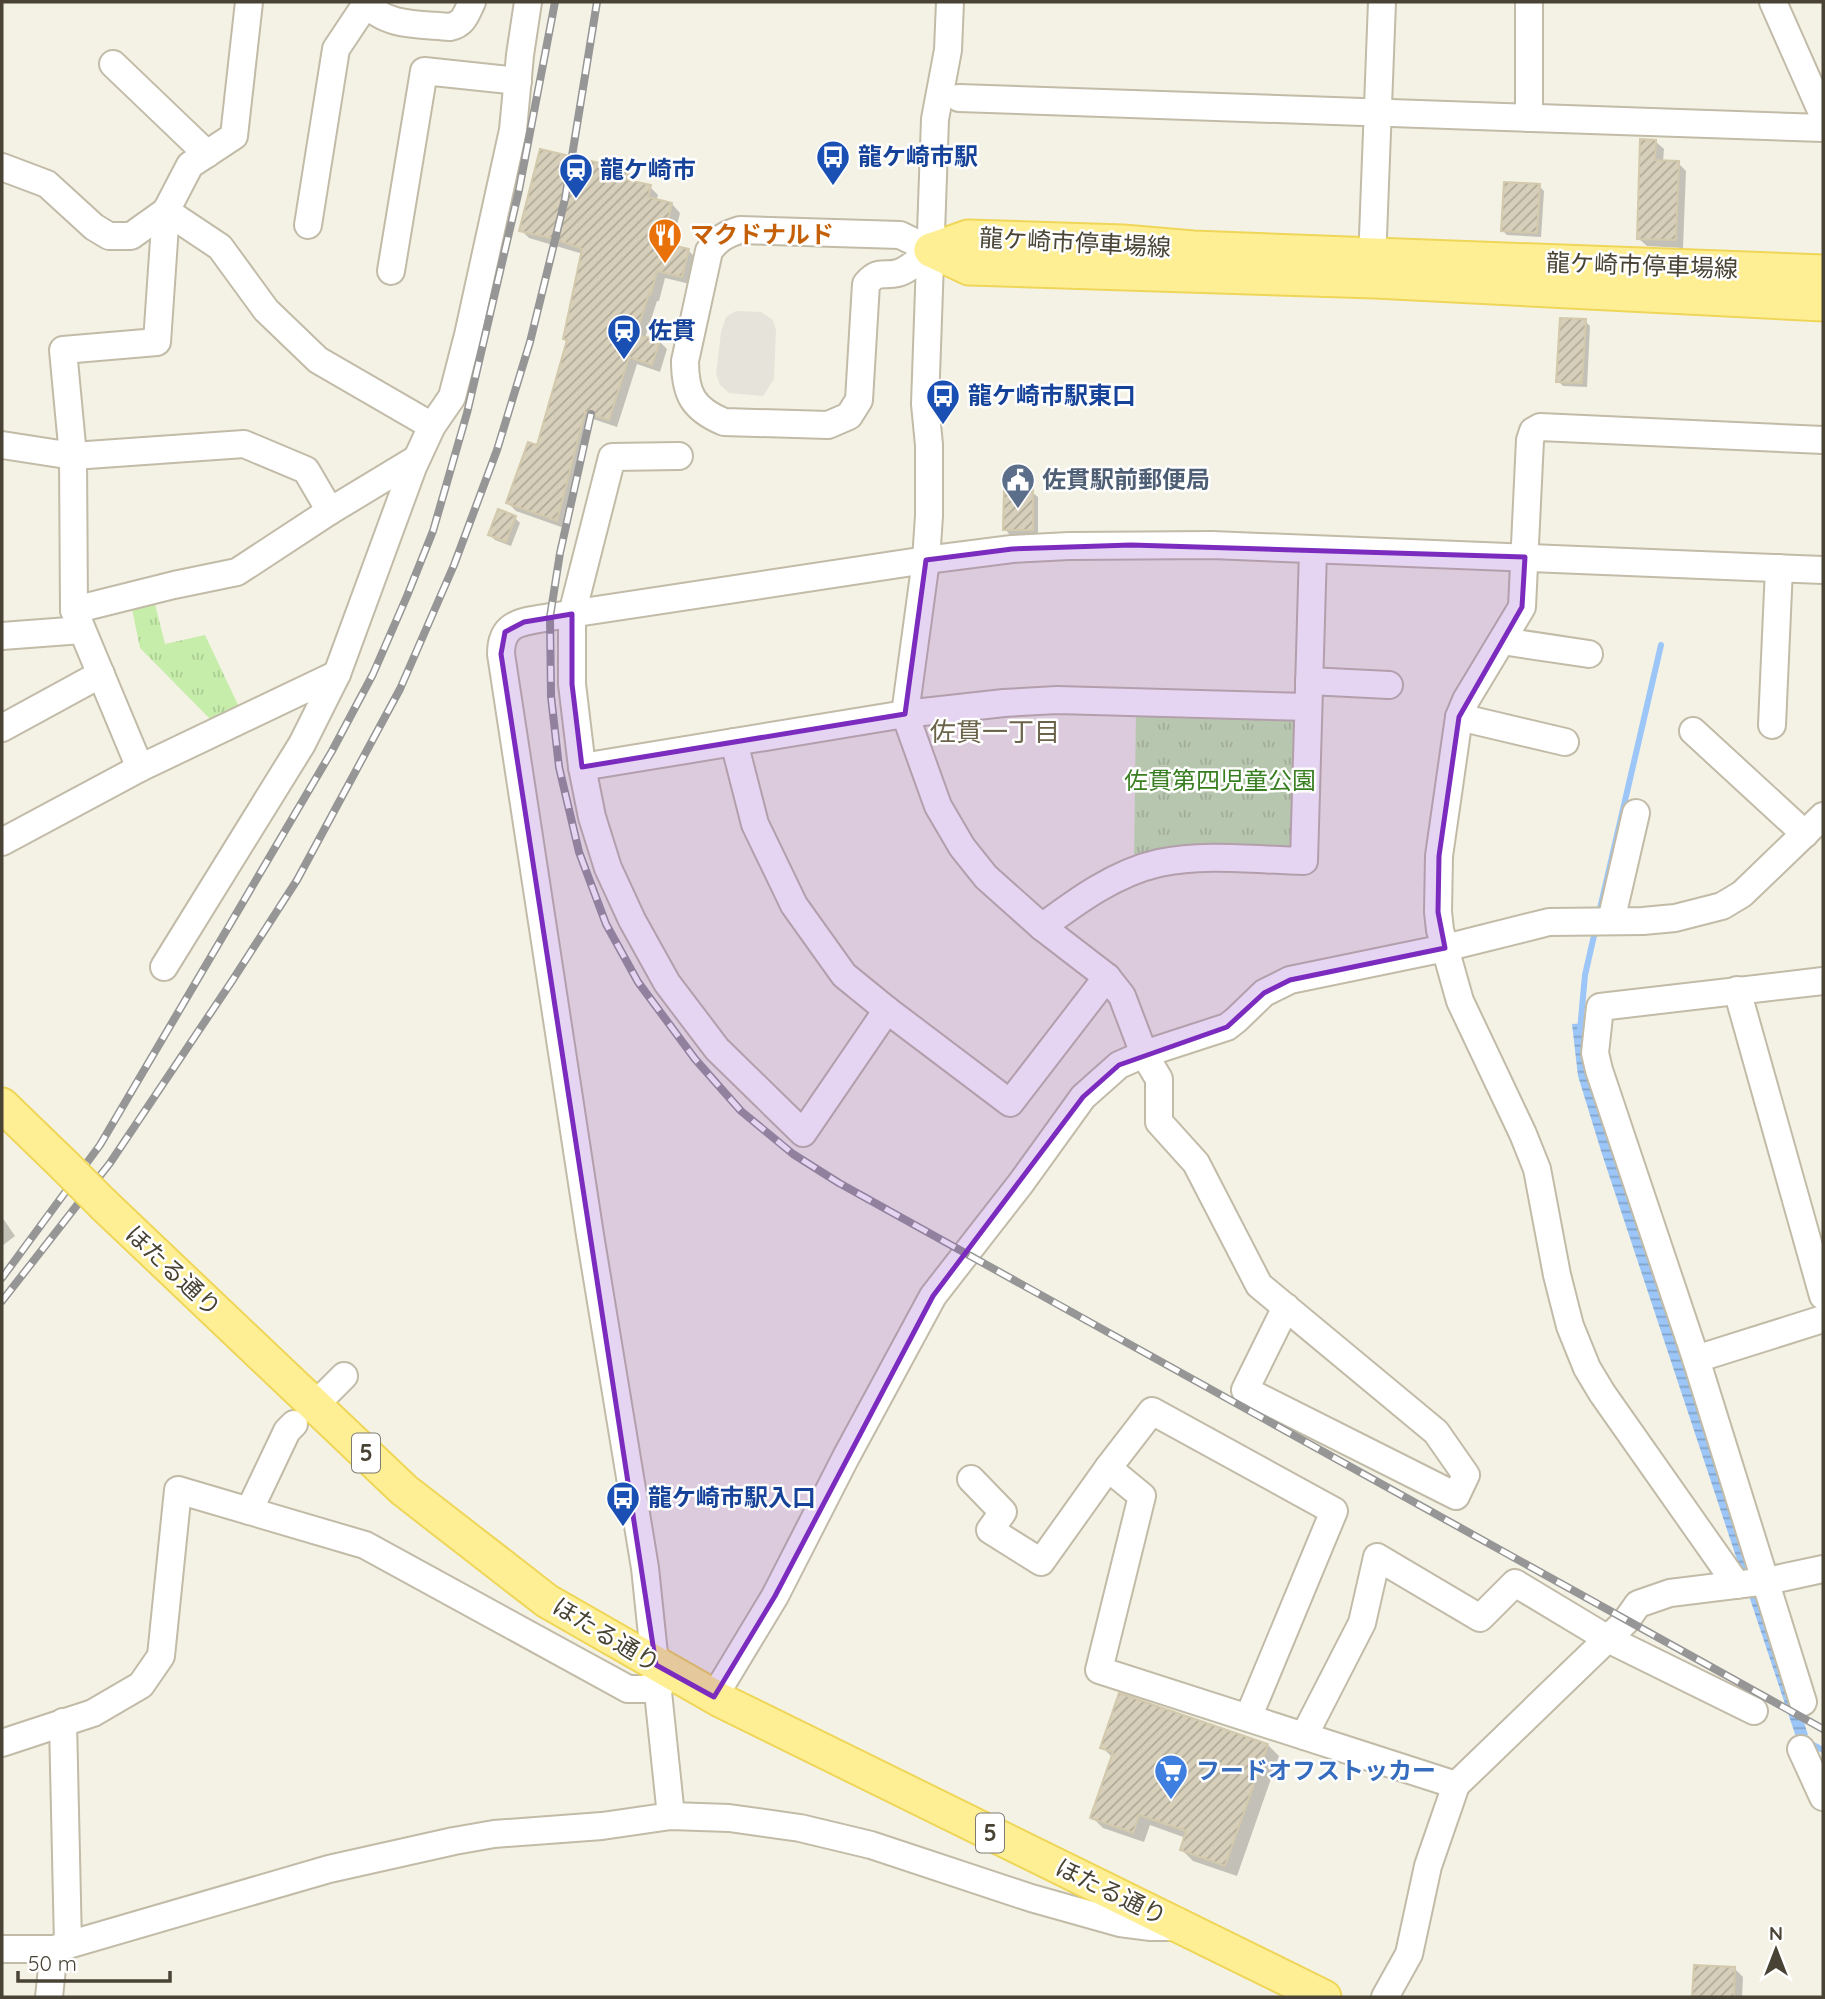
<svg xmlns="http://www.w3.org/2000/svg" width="1825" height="1999" font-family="Quicksand,'Noto Sans JP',sans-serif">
  <defs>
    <pattern id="park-tufts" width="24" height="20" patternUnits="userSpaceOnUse" patternTransform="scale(1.75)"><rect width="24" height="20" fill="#c6edaa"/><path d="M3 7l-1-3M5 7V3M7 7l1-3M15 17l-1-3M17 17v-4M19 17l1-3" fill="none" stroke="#accc93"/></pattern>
    <pattern id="water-rules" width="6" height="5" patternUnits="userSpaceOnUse" patternTransform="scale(1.75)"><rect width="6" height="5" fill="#9cc6f7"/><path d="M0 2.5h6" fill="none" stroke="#81a2c9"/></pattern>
    <pattern id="building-hatch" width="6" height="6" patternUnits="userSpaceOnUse" patternTransform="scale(1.75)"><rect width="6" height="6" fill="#d7cfba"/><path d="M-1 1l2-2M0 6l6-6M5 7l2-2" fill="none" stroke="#b0aa98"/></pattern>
  </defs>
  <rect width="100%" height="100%" fill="#f4f2e5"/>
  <polygon fill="#e6e3da" points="736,311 761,312 773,320 776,330 774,379 763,396 729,393 720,385 716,374 721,332 726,317"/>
  <g fill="url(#park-tufts)">
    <polygon points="155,604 165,644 205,635 240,709 212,721 140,648 132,609"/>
    <polygon points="1136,711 1296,718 1294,845 1287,851 1134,860"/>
  </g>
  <polygon fill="url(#water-rules)" points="1587,1023 1808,1735 1798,1743 1602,1154 1578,1076 1572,1024"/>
  <g fill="#0003">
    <polygon points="1655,141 1664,149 1663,162 1678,163 1686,171 1683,248 1647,246 1638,238"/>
    <polygon points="628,172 636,180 635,183 650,187 658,195 656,201 672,204 680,213 672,246 688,250 696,258 690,284 665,278 659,301 657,301 645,338 659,341 667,349 660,372 637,364 617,427 593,419 564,528 516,511 508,503 538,447 568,342 565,339 583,254 529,238 521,230"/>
    <polygon points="1539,186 1544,191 1541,237 1507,235 1502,230"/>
    <polygon points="1585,321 1590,326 1587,387 1563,386 1558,381"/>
    <polygon points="1032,492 1038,497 1038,535 1010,535 1005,529"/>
    <polygon points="515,518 520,523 511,546 495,540 490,535"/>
    <polygon points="2,1217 15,1236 2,1246"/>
    <polygon points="1268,1745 1279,1756 1237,1876 1193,1861 1182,1850 1186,1838 1150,1825 1144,1842 1103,1828 1092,1817 1113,1758 1102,1747"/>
    <polygon points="1695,1967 1735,1969 1743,1977 1742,1997 1694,1997"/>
  </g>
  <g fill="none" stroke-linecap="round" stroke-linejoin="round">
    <g stroke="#9cc6f7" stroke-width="6">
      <polyline points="1599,913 1661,645"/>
      <polyline points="1580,1030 1585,975 1596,927"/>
      <polyline points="1807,1742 1823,1750"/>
    </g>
  </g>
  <g fill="url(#building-hatch)" stroke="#d3c9ac" stroke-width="2">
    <polygon points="1640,139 1656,140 1655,160 1679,161 1676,240 1637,239"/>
    <polygon points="540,149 629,170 627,180 651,185 648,197 672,203 663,243 689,249 682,277 657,271 651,294 649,293 636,335 660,340 652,365 629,357 609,420 585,412 557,521 506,503 528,442 537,445 567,340 563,339 582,249 555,239 519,231"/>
    <polygon points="1504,182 1540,184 1537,233 1501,231"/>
    <polygon points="1560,318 1586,319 1582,383 1556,382"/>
    <polygon points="1004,490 1033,490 1033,530 1003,530"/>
    <polygon points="498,509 516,516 506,542 488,535"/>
    <polygon points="1119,1693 1268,1744 1225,1866 1180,1850 1186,1831 1139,1815 1133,1833 1090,1818 1113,1752 1100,1748"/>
    <polygon points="1694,1965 1735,1967 1734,1997 1692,1997"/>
  </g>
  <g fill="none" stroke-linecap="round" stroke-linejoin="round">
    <g stroke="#c1bba7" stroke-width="30">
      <g id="minor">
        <polyline points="249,2 234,136 190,165 166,211 157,342 63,350 73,456 74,610 140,768 337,674"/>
        <path d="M 365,2 C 385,27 420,24 450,27 C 464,24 466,14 472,2"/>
        <polyline points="950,2 948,50 935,119 925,404 929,445 929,516 926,560 905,714 938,806 962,847 986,877 1042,927 1107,977 1122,996 1144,1054 1159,1079 1159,1122 1196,1163 1259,1285 1436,1432 1466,1475 1456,1496 1245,1390 1286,1307"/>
        <polyline points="1773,2 1823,115"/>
        <polyline points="113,64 207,154"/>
        <polyline points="959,98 1823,128"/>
        <polyline points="1529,118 1529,2"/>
        <polyline points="2,167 47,184 94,227 109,236 131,236 166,211"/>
        <polyline points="166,211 220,247 266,310 318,360 432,426"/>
        <polyline points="308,225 336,49 366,4"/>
        <path d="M 740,230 L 900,235 L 931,250 C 922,257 909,270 898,273 C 883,277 879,269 866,284 L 859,400 L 849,416 L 828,425 L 724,422 C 693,409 685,394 685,361 L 709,251 C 718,239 726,234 740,230 Z"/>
        <polyline points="1373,236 1382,2"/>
        <polyline points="391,271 424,71 518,81"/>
        <polyline points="2,445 73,456 244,444 306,470 330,511"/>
        <polyline points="679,456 612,457 572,614 572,684 582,767 592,817 608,868 632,920 667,983 717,1049 803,1133 887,1010 1010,1103 1107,977"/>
        <polyline points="74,610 174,585 237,572 330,511 416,459"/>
        <polyline points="2,636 82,630"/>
        <polyline points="1502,641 1589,654"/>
        <polyline points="1309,681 1389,685"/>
        <polyline points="1459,717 1565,742"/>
        <polyline points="1772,725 1779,568"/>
        <polyline points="2,728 101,674"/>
        <polyline points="1693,731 1805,834"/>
        <polyline points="734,742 755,824 794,905 844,975 887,1010"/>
        <polyline points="582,767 905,714 1004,703 1057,700 1308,707"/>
        <polyline points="2,842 140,768"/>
        <polyline points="1611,921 1636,813"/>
        <path d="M 1042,927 C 1077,901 1115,873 1159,863 C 1206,853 1257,860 1304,861 L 1313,550"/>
        <polyline points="164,967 302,744 337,674 413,467 432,426 452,397 468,335 513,130 520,55 528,2"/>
        <polyline points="1737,990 1823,1296"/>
        <polyline points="1696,1359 1823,1319"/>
        <polyline points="326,1394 344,1376"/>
        <polyline points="971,1479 1003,1512 990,1530 1041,1562 1108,1468"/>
        <polyline points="249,1511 287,1431 294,1424"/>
        <polyline points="1737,1585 1602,1393 1587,1368 1570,1326 1557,1275 1537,1169 1523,1134 1460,1001 1440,930 1438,912 1439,856 1459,717 1466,700 1522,607 1530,440 1533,431 1540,427 1823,440"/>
        <polyline points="714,1697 775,1596 846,1457 933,1296 1021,1183 1083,1097 1119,1065 1144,1054 1227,1027 1236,1020 1264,993 1290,980 1445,948 1549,922 1643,921 1675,918 1722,906 1742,894 1823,816"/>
        <polyline points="1803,1702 1696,1359 1599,1070 1595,1053 1600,1007 1823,981"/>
        <polyline points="1248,1718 1334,1511 1152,1411 1108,1468 1142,1496 1099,1670 1456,1785"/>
        <polyline points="63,1722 68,1944"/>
        <polyline points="1304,1736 1362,1623 1377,1557 1480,1618 1515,1583 1608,1639 1754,1711"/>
        <polyline points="2,1743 93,1713 141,1685 161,1656 178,1490 365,1545 628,1689 659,1689"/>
        <polyline points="1801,1749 1823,1797"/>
        <path d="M 671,1816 L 645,1568 L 590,1235 L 501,654 C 501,621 523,622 550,617 L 926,560 L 1012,549 L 1069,546 L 1212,545 L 1823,570"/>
        <polyline points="2,1949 54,1949 329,1869 454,1841 494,1834 602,1826 671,1816 729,1818 800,1828 871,1845 1031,1898 1120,1923 1151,1927 1177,1927"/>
        <polyline points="49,1997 54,1949"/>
        <polyline points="1385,1997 1409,1954 1428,1866 1456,1785 1626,1621 1638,1604 1670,1593 1767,1581 1823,1569"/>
      </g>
    </g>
    <g stroke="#efd659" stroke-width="37">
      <g id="major">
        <polyline points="931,250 969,268 1375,281 1823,304"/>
        <polyline points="931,250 968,237 1123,242 1193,248 1823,272"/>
        <polyline points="2,1105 64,1165"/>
        <polyline points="104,1205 404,1490 547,1601 720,1700 1324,1997"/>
      </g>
    </g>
    <use href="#minor" stroke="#fff" stroke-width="26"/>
    <use href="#major" stroke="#ffef94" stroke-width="33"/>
    <g stroke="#969696" stroke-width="8">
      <g id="rail">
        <polyline points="591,414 560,553 550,617 551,696 559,767 579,852 606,924 638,982 695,1059 741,1111 793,1154 839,1183 1823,1729"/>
        <polyline points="2,1278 100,1145 332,751 373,674 407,596 433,531 467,413 519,190 555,2"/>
        <polyline points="2,1301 110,1163 232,981 297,880 400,689 454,565 497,450 530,342 565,199 597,2"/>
      </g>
    </g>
    <use href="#rail" stroke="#fff" stroke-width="5" stroke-dasharray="16" stroke-linecap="butt"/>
    <g stroke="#efd659" stroke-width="37" stroke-linecap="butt">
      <polyline id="major-bridge" points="64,1165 104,1205"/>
    </g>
    <use href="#major-bridge" stroke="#ffef94" stroke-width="33"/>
  </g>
  <path fill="#7b2cbf" fill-opacity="0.2" stroke="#7b2cbf" stroke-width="5" stroke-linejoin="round" d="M 1131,545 L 1525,557 L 1522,607 L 1459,717 L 1439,856 L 1438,912 L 1445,948 L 1290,980 L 1264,993 L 1227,1027 L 1119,1065 L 1083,1097 L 933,1296 L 775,1596 L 714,1697 L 656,1665 L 501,654 L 505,632 L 524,622 L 572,614 L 572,684 L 582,767 L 905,714 L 926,560 L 1012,549 Z"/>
  <defs>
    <g id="bus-pin" transform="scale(1.75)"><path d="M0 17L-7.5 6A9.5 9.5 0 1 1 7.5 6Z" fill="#1a4fb4" stroke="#fff"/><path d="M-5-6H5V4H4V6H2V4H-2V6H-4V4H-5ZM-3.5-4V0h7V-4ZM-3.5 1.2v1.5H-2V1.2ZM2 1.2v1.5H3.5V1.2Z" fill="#fff"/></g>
    <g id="station-pin" transform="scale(1.75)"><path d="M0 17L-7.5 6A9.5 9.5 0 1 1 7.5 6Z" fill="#1a4fb4" stroke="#fff"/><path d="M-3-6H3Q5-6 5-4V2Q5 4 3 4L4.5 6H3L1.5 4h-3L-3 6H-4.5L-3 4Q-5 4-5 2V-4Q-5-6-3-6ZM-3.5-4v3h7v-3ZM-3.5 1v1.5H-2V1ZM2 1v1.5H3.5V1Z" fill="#fff"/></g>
    <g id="restaurant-pin" transform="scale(1.75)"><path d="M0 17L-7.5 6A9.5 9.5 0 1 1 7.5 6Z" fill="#e8710a" stroke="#fff"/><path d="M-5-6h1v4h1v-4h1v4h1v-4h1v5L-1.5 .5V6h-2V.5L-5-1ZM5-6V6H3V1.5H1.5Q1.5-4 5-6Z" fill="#fff"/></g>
    <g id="civic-pin" transform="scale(1.75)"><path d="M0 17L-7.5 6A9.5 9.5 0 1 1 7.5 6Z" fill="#5c6f8a" stroke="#fff"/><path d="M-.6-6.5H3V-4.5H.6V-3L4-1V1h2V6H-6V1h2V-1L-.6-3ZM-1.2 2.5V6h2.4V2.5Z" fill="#fff"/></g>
    <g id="supermarket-pin" transform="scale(1.75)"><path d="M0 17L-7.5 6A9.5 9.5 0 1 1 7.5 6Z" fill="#3f7fe0" stroke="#fff"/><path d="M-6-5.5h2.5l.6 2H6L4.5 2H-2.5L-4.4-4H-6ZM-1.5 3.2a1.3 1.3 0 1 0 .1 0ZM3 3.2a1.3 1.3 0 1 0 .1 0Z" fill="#fff"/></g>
  </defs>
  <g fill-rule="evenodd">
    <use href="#bus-pin" x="833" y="157"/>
    <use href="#station-pin" x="576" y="170"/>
    <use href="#restaurant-pin" x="665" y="235"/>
    <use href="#station-pin" x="624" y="331"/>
    <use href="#bus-pin" x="943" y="396"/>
    <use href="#civic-pin" x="1018" y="480"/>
    <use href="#bus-pin" x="623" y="1498"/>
    <use href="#supermarket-pin" x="1171" y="1771"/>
  </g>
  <g text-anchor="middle" stroke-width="5" stroke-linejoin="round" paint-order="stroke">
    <g fill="#fff" stroke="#7f7b71" stroke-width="2">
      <rect x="352" y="1433.5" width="28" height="39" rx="5"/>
      <rect x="976" y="1813.5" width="28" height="39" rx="5"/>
    </g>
    <g font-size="23" font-weight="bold" fill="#484334">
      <text x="366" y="1461">5</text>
      <text x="990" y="1841">5</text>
    </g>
    <g font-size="24" font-weight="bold" fill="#164399" stroke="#fff" text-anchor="start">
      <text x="858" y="165">龍ケ崎市駅</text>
      <text x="600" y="178">龍ケ崎市</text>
      <text x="648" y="339">佐貫</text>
      <text x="968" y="404">龍ケ崎市駅東口</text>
      <text x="648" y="1506">龍ケ崎市駅入口</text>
    </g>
    <g font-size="24" font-weight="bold" fill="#c56008" stroke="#fff" text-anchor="start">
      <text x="690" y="243">マクドナルド</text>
    </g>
    <g font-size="24" fill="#484334" stroke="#fff">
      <text transform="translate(1075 243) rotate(3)" y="8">龍ケ崎市停車場線</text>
      <text transform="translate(1642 266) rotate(2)" y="8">龍ケ崎市停車場線</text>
      <text transform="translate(173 1271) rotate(43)" y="8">ほたる通り</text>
      <text transform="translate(606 1635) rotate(31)" y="8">ほたる通り</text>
      <text transform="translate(1111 1892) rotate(26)" y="8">ほたる通り</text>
    </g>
    <g font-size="24" font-weight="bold" fill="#4e5e75" stroke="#fff" text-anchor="start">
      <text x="1042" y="488">佐貫駅前郵便局</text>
    </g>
    <g font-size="24" fill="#397f22" stroke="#fff">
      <text x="1220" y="789">佐貫第四児童公園</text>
    </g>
    <g font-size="24" font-weight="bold" fill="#366cbe" stroke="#fff" text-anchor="start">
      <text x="1196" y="1779">フードオフストッカー</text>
    </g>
    <g font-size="26" fill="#6b634a" stroke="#fff">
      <text x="995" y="741">佐貫一丁目</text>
    </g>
  </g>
  <rect width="1825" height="1999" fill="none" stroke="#484334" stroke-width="7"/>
  <g transform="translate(1776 1950)" stroke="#ffffff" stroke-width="5" paint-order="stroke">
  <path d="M0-5L12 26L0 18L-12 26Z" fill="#484334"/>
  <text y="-10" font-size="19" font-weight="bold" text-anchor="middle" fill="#484334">N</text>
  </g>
  <path d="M18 1971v10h152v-10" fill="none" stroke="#484334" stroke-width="3.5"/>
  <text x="28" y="1971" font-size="21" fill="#484334" stroke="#ffffff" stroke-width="5" paint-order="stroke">50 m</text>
</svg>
